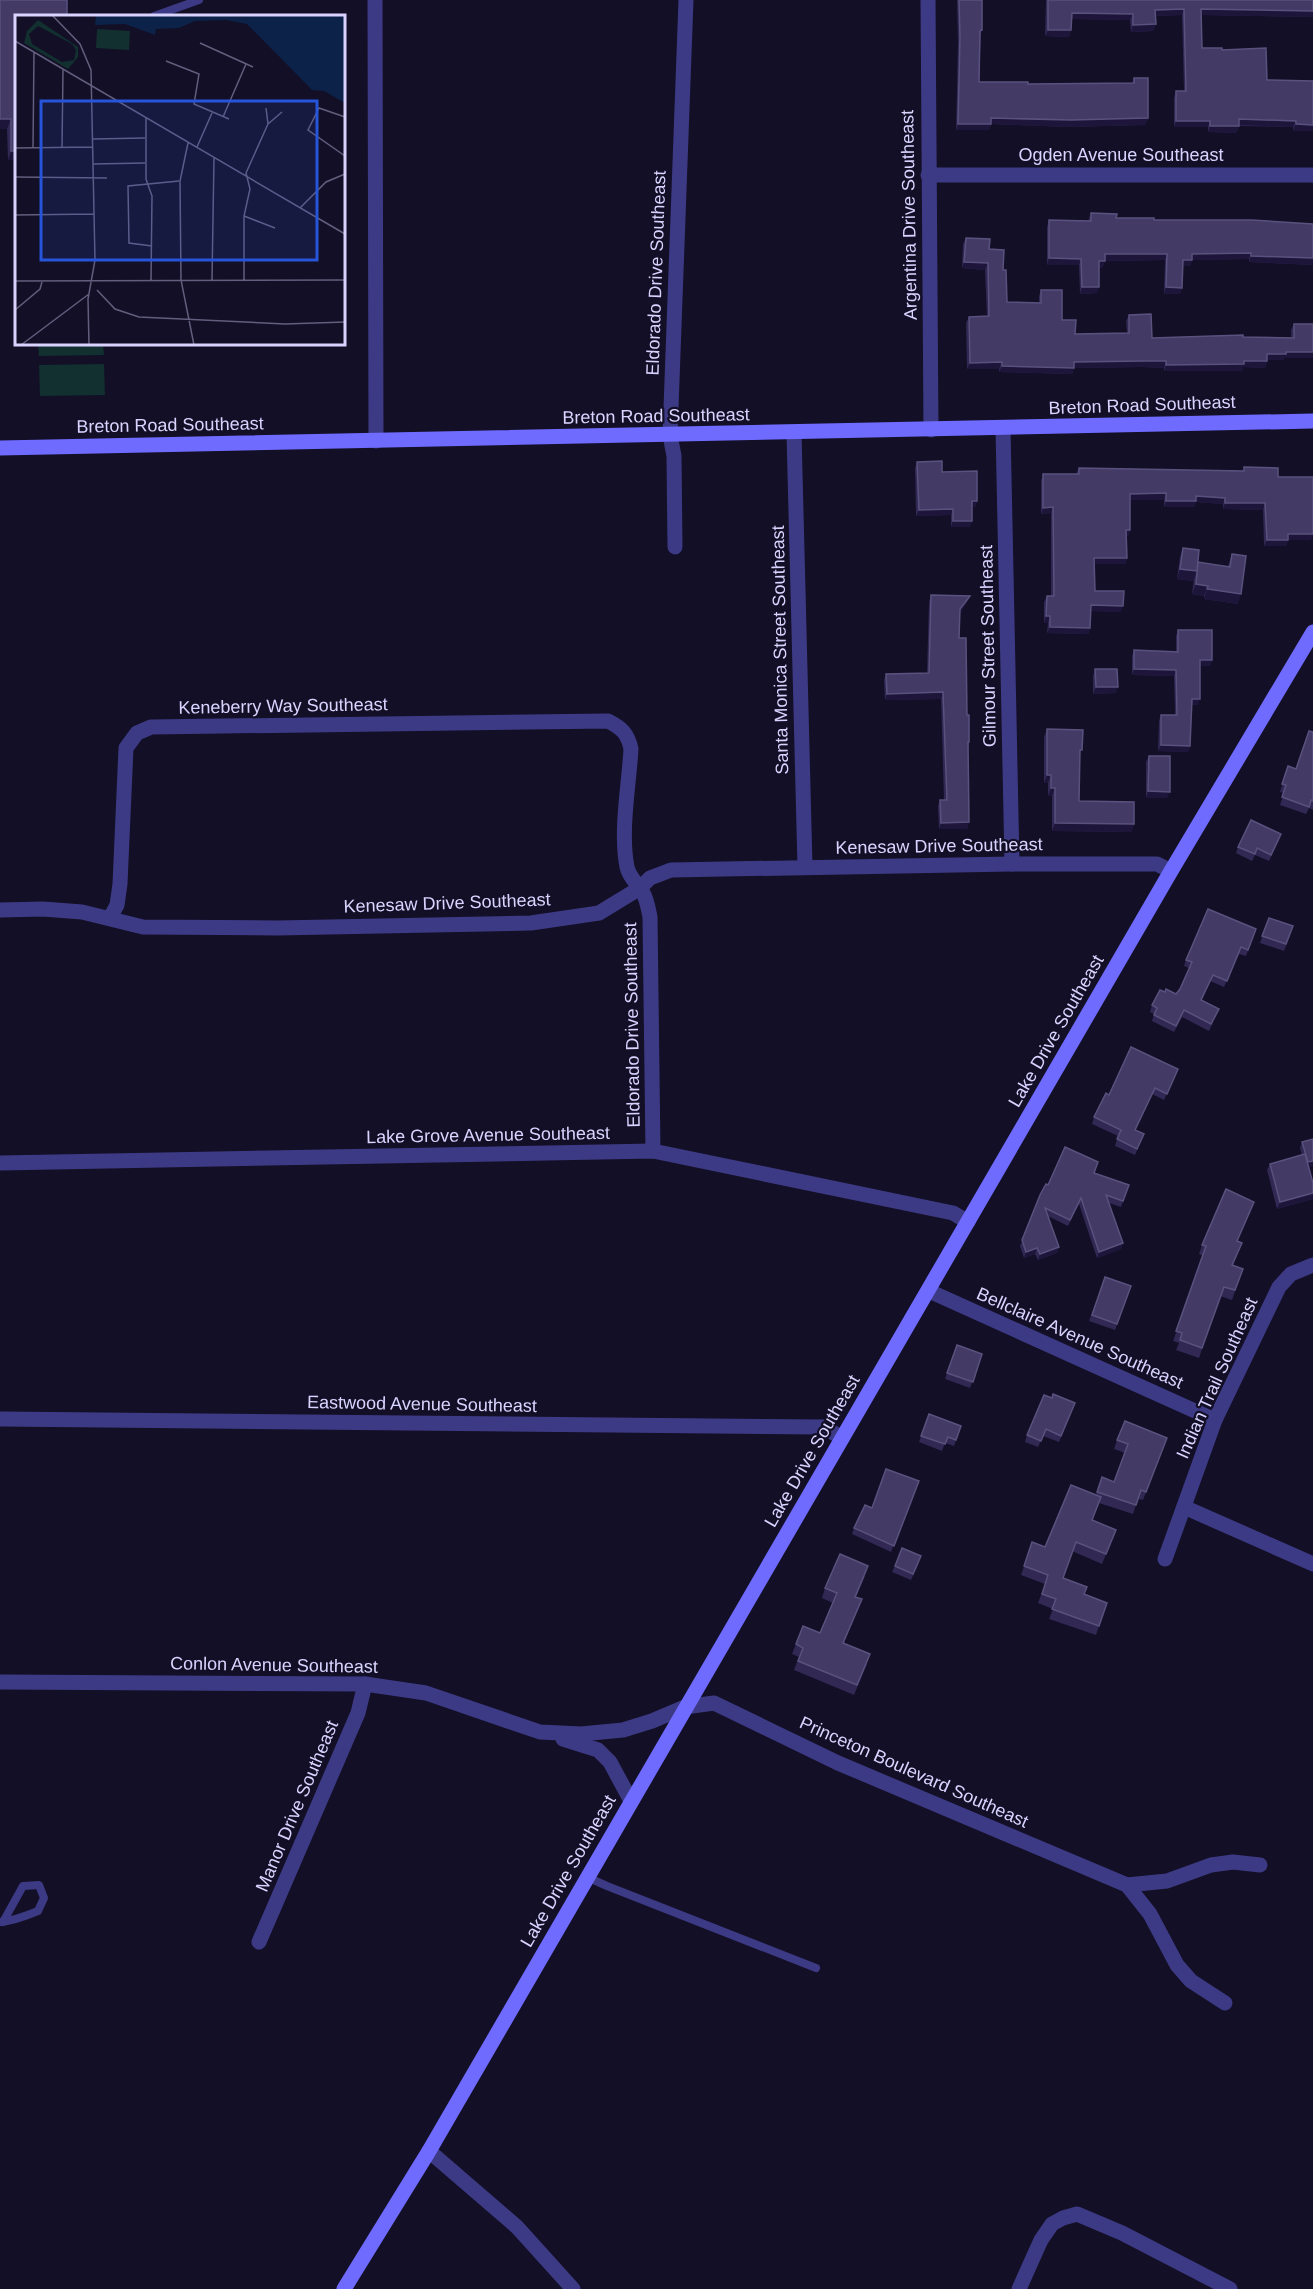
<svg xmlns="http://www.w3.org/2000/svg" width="1313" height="2289" font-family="Arial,sans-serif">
  <rect width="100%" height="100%" fill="#130f26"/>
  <g fill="#12302f">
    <polygon points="38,344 103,344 104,355 39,356"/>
    <polygon points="104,364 105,395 40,396 39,365"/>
  </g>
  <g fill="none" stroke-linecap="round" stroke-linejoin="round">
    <g stroke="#3d3a85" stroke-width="8">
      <polyline points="154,16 199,0"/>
      <polyline points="587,1877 607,1886 816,1968"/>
      <path d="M 0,1922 C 13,1921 26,1916 38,1911 L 44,1898 L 39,1885 L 23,1886 L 3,1922"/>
    </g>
    <g stroke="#3d3a85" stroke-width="15">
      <polyline points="375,0 376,441"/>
      <polyline points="928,0 931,430"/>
      <polyline points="928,175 1313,175"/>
      <polyline points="1003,428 1012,864"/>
      <polyline points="794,433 805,867"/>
      <polyline points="675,547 674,456 670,435 686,0"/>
      <polyline points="0,910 43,909 82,912 143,927 277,928 531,923 599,913 640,888 650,878 671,870 1012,864 1157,864 1171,871"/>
      <path d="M 110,918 L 117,905 L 120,884 L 126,748 L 137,733 L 151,727 L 608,721 C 622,728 628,734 631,749 C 629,785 620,831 627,867 C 629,877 636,882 642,891 C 647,899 648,907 650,917 L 653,1151"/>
      <polyline points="0,1163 653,1151 953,1213 968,1222"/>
      <polyline points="929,1291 1215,1420"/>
      <polyline points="0,1419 824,1427 842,1438"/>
      <polyline points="1184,1507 1313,1564"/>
      <polyline points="1165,1559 1215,1420 1279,1287 1291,1274 1313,1265"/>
      <polyline points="0,1682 365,1684 426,1693 540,1732 581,1734 623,1730 652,1721 685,1707 714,1703 838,1763 1127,1885 1167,1881 1211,1865 1233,1862 1260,1865"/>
      <polyline points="563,1739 598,1750 610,1762 631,1801"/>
      <polyline points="1127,1885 1150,1914 1177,1965 1191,1981 1225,2003"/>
      <polyline points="259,1942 358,1713 365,1684"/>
      <polyline points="429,2151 517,2227 573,2289"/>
      <polyline points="1019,2289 1041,2240 1052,2224 1063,2218 1077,2214 1122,2233 1230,2289"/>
    </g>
    <g stroke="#6f6bff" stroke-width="15">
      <polyline points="0,448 1313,421"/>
      <polyline points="344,2289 429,2151 1171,871 1313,632"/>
    </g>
  </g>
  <g fill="#312854">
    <polygon points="0,0 16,160 8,160 7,129 0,129"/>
    <polygon points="957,0 982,0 979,82 1028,84 1132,83 1134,78 1148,118 1145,125 1068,127 991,124 989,130 956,130 958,43"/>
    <polygon points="1046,0 1313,0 1313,17 1202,15 1202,48 1222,50 1267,80 1313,81 1293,131 1293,127 1239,126 1236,133 1208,132 1208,127 1174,127 1174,98 1176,91 1184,91 1182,15 1156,16 1156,24 1153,31 1131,32 1130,20 1072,19 1071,30 1069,37 1045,36"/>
    <polygon points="1091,213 1116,218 1154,220 1313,224 1313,265 1249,262 1249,259 1192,260 1190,266 1183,266 1182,288 1180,294 1164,294 1165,260 1105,261 1102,268 1099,268 1097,293 1080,294 1079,265 1047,265 1047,227 1049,220 1088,221"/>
    <polygon points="966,238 989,249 1003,270 1007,302 1039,303 1039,296 1041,290 1062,320 1075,334 1127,333 1126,321 1129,315 1152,338 1243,337 1291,338 1291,330 1294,324 1313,324 1313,358 1284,358 1283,360 1267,360 1265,368 1243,367 1242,371 1164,371 1164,368 1142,367 1074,368 1072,374 999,372 999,369 967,369 966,323 969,317 987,317 985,270 962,268 963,244"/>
    <polygon points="917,462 942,472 977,501 975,507 972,507 970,527 951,527 951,515 916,516 915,468"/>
    <polygon points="1244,467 1278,477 1311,540 1288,540 1286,546 1264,546 1263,510 1223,509 1223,504 1196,502 1194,507 1164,507 1164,500 1130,500 1130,530 1128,536 1126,536 1127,558 1125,564 1094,564 1095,591 1121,612 1091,611 1090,628 1088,634 1047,633 1048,623 1044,623 1044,602 1047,596 1051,596 1051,513 1041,514 1041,481 1043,474 1076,474 1079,468 1243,471"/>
    <polygon points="1183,548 1198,564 1228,566 1232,554 1238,604 1204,599 1204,596 1192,594 1194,579 1193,581 1177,579 1180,557"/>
    <polygon points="931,595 970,596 967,602 960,613 959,638 969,742 968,747 969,822 967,829 939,829 938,806 940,800 944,800 941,699 885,700 884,680 886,674 927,673 929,602"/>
    <polygon points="1178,630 1212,660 1210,666 1200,666 1198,705 1192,705 1190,746 1188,752 1158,751 1159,721 1161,715 1175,715 1174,676 1132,675 1132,656 1134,650 1176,651 1176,636"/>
    <polygon points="1095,669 1116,693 1093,694 1093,676"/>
    <polygon points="1047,729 1080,757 1079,801 1134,824 1131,832 1052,831 1052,796 1048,796 1048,783 1044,783 1044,737"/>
    <polygon points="1313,732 1313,810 1309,808 1306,814 1280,805 1284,793 1280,792 1288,766 1296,769"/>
    <polygon points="1149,756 1167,798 1146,798 1146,762"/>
    <polygon points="1279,840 1269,861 1255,855 1252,861 1236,853 1238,847"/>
    <polygon points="1269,918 1293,926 1284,951 1260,943"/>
    <polygon points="1256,929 1246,956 1239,954 1224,987 1210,981 1202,1000 1219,1009 1209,1031 1182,1017 1174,1032 1152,1021 1154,1014 1150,1012 1152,1005 1165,992 1176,994 1180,989 1189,968 1184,966 1186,960"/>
    <polygon points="1178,1069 1164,1100 1152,1094 1135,1130 1144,1134 1135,1155 1115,1146 1118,1136 1092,1124 1094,1117 1109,1095"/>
    <polygon points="1302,1142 1313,1183 1313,1199 1277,1209 1267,1170 1270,1164 1302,1155 1300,1148"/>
    <polygon points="1094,1173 1129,1185 1121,1207 1109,1203 1123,1243 1121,1249 1097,1258 1079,1204 1068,1226 1048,1216 1059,1247 1057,1253 1038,1260 1035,1254 1024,1258 1020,1246 1048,1185"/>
    <polygon points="1250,1211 1237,1241 1242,1243 1233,1266 1243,1269 1232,1300 1220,1296 1199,1358 1176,1350 1179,1343 1173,1341 1203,1256 1199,1254 1202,1245"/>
    <polygon points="1105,1277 1131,1286 1115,1330 1089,1321"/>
    <polygon points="957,1345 982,1354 970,1388 945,1379"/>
    <polygon points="1052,1398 1075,1403 1059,1442 1043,1436 1038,1447 1025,1442 1027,1435"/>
    <polygon points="929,1414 961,1426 954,1446 945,1443 942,1451 919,1442"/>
    <polygon points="1167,1438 1143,1500 1138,1499 1133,1514 1099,1503 1092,1520 1116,1530 1102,1564 1072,1551 1063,1578 1084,1594 1107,1603 1096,1635 1049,1619 1053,1609 1038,1603 1045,1584 1021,1575 1029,1552 1045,1547 1096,1495 1102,1477 1114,1482 1125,1453 1114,1449 1117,1440"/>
    <polygon points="919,1481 891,1552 852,1534 854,1528 872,1508"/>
    <polygon points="919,1563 911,1580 892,1572 895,1566"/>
    <polygon points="865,1576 856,1597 862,1599 844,1643 867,1664 854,1695 794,1670 799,1657 792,1654 803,1626 820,1633 833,1603 822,1598 825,1588"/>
  </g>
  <g fill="#1d163a">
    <polygon points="1184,9 1182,15 1153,16 1155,10"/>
    <polygon points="1201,9 1313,11 1313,17 1199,15"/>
    <polygon points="1072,13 1133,14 1130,20 1070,19"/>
    <polygon points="1156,24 1153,31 1131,32 1133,25"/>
    <polygon points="1048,30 1071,30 1069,37 1045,36"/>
    <polygon points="991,118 1148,118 1145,125 1068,127 991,124 989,130 956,130 958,124"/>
    <polygon points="0,119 11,119 7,129 0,129"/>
    <polygon points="1239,119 1296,121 1293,127 1236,125"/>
    <polygon points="1176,121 1210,121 1208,127 1174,127"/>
    <polygon points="1296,124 1313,125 1313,131 1293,131"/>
    <polygon points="1210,126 1239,126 1236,133 1208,132"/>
    <polygon points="11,151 16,151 16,160 8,160"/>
    <polygon points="1251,253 1249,259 1192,260 1190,266 1181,266 1183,260 1192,254"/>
    <polygon points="1105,254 1167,254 1165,260 1103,261"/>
    <polygon points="1251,256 1313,258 1313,265 1249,262"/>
    <polygon points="1049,258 1081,259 1079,265 1047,265"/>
    <polygon points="1099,261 1105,261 1102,268 1097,268"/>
    <polygon points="964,262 988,263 985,270 962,268"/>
    <polygon points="1082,287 1099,287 1097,293 1080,294"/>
    <polygon points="1166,287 1182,288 1180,294 1164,294"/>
    <polygon points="1286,352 1313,352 1313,358 1284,358 1283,360 1265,360 1267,354"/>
    <polygon points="1144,361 1166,361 1164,368 1142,367 1074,368 1072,374 999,372 1002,366 1074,362"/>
    <polygon points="1244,361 1267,361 1265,368 1243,367 1242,371 1164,371 1166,365"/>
    <polygon points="1002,362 999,369 967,369 970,363"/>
    <polygon points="1166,493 1164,500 1128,500 1130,494"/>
    <polygon points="1196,496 1225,498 1223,504 1196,502 1194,507 1164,507 1166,501"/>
    <polygon points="972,501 977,501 975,507 970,507"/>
    <polygon points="1225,503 1265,503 1263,510 1223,509"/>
    <polygon points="1053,507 1051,513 1041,514 1043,508"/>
    <polygon points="953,509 951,515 916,516 919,510"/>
    <polygon points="953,521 972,521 970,527 951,527"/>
    <polygon points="1126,530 1130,530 1128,536 1124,536"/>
    <polygon points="1288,534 1313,534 1313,536 1311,540 1288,540 1286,546 1264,546 1267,540"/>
    <polygon points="1094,558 1127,558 1125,564 1091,564"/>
    <polygon points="1180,569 1197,571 1193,581 1177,579"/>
    <polygon points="1196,584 1208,586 1204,596 1192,594"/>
    <polygon points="1207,589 1241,594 1238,604 1204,599"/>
    <polygon points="970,596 967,602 958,616 960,609"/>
    <polygon points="1091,605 1123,606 1121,612 1089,611"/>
    <polygon points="1046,616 1050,616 1048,623 1044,623"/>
    <polygon points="1050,627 1090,628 1088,634 1047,633"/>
    <polygon points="1200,660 1212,660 1210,666 1198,666"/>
    <polygon points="1134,669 1176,670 1174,676 1132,675"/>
    <polygon points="1096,687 1118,687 1116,693 1093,694"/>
    <polygon points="943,692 941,699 885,700 887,694"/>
    <polygon points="1192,699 1200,699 1198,705 1190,705"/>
    <polygon points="1161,745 1190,746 1188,752 1158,751"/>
    <polygon points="1047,775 1051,775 1048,783 1044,783"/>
    <polygon points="1051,788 1055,788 1052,796 1048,796"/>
    <polygon points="1148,791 1170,792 1167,798 1146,798"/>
    <polygon points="969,822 967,829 939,829 941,823"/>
    <polygon points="1055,823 1134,824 1131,832 1052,831"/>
    <polygon points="1313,1161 1313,1166 1305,1169 1308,1162"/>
    <polygon points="1313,1193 1313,1199 1277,1209 1280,1202"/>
    <polygon points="1123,1243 1121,1249 1097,1258 1099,1252"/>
    <polygon points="1059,1247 1057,1253 1038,1260 1040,1254"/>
    <polygon points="1037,1248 1035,1254 1024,1258 1026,1252"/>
  </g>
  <g fill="#433a66" stroke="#5a527e" stroke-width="1.5">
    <polygon points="0,0 67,0 67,16 16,16 16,151 11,151 11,119 0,119"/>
    <polygon points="959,0 982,0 982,30 980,31 979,82 1028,82 1028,84 1134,83 1134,78 1148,78 1148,118 1071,120 991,118 991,124 958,124 960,37"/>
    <polygon points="1048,0 1313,0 1313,11 1201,9 1202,48 1222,48 1222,50 1266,48 1267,80 1313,81 1313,125 1296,124 1296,121 1239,119 1239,126 1210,126 1210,121 1176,121 1176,91 1186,91 1184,9 1155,10 1156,24 1133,25 1133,14 1072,13 1071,30 1048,30"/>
    <polygon points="1091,213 1117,214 1116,218 1154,218 1154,220 1252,220 1313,224 1313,258 1251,256 1251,253 1192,254 1192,260 1183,260 1182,288 1166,287 1167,254 1105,254 1105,261 1099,261 1099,287 1082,287 1081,259 1049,258 1049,220 1091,221"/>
    <polygon points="966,238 990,239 989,249 1004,250 1003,270 1006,270 1007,302 1041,303 1041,290 1062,290 1062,320 1076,320 1075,334 1129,333 1129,315 1151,314 1152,338 1243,335 1243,337 1294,338 1294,324 1313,324 1313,352 1286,352 1286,354 1267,354 1267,361 1244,361 1244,364 1166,365 1166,361 1144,361 1074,362 1074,368 1002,366 1002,362 970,363 969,317 989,316 988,263 964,262"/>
    <polygon points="942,461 942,472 977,471 977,501 972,501 972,521 953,521 953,509 919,510 917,462"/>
    <polygon points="1244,467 1278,468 1278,477 1313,477 1313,534 1288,534 1288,540 1267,540 1265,503 1225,503 1225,498 1196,496 1196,501 1166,501 1166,493 1130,494 1130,530 1126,530 1127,558 1094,558 1095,591 1124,591 1123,606 1091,605 1090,628 1050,627 1050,616 1046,616 1047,596 1054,596 1053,507 1043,508 1043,474 1079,474 1079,468 1244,471"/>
    <polygon points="1183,548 1199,550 1197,571 1180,569"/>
    <polygon points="1232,554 1246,556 1241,594 1207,589 1208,586 1196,584 1198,562 1230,567"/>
    <polygon points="931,595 970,596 960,609 959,638 966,638 967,715 969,715 969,742 968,742 969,822 941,823 940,800 947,800 943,692 887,694 886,674 929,673"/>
    <polygon points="1178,630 1212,630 1212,660 1200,660 1200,699 1192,699 1190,746 1161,745 1161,715 1177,715 1176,670 1134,669 1134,650 1178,652"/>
    <polygon points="1095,669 1117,669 1118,687 1096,687"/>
    <polygon points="1047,729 1083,730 1082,750 1080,750 1079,801 1134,802 1134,824 1055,823 1055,788 1051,788 1051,775 1047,775"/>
    <polygon points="1309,731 1313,732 1313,801 1311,800 1309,807 1282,797 1286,785 1282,784 1288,766 1296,769"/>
    <polygon points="1149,756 1170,756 1170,792 1148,791"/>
    <polygon points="1251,820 1281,834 1271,855 1257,848 1255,854 1238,847"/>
    <polygon points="1208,909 1256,929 1248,950 1241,947 1227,981 1213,975 1201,1000 1219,1009 1211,1024 1184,1010 1176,1026 1154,1015 1157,1008 1152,1005 1160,990 1165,992 1166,989 1176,994 1180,989 1192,962 1186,960"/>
    <polygon points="1269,918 1293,926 1286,944 1262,936"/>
    <polygon points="1131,1047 1178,1069 1167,1094 1155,1088 1135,1130 1144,1134 1137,1149 1117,1139 1121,1130 1094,1117 1106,1093 1109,1095"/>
    <polygon points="1313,1139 1313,1161 1308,1162 1302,1142"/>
    <polygon points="1065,1147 1098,1162 1094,1173 1129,1185 1123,1201 1106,1195 1123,1243 1099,1252 1081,1198 1070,1220 1045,1208 1059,1247 1040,1254 1037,1248 1026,1252 1022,1240 1040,1195 1046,1184 1048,1185"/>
    <polygon points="1305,1154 1313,1183 1313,1193 1280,1202 1270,1164"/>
    <polygon points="1226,1189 1254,1202 1237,1241 1242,1243 1232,1265 1243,1269 1235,1290 1224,1287 1202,1348 1180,1340 1182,1333 1176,1331 1206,1246 1202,1245"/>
    <polygon points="1105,1277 1131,1286 1117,1324 1092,1315"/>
    <polygon points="957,1345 982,1354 973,1382 947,1373"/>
    <polygon points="1053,1394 1075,1403 1061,1436 1046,1429 1041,1441 1027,1435 1044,1395 1052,1398"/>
    <polygon points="929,1414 961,1426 956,1440 948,1437 945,1444 921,1436"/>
    <polygon points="1125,1421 1167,1438 1146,1492 1141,1490 1136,1505 1097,1492 1102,1477 1114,1482 1128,1444 1117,1440"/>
    <polygon points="886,1469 919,1481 894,1546 854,1528 865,1505 872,1508"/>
    <polygon points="1071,1485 1101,1497 1092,1520 1116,1530 1106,1554 1076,1542 1063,1578 1087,1587 1084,1594 1107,1603 1099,1626 1052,1609 1056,1599 1042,1594 1048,1575 1024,1566 1032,1542 1045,1547"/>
    <polygon points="902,1548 921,1556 913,1574 895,1566"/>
    <polygon points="840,1554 868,1566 855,1597 862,1599 843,1643 870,1654 857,1685 798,1661 803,1648 796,1644 803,1626 820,1633 837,1593 825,1588"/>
  </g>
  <g text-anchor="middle" stroke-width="4.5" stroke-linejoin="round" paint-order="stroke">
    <g font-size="18" fill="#d9d4ff" stroke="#130f26">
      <text x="1121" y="161">Ogden Avenue Southeast</text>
      <text transform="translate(909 215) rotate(-91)" y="6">Argentina Drive Southeast</text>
      <text transform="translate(656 273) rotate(-88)" y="6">Eldorado Drive Southeast</text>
      <text transform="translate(1142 405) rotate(-2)" y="6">Breton Road Southeast</text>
      <text transform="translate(656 416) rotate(-1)" y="6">Breton Road Southeast</text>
      <text transform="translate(170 425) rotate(-1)" y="6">Breton Road Southeast</text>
      <text transform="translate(988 646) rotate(-91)" y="6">Gilmour Street Southeast</text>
      <text transform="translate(780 650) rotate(-91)" y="6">Santa Monica Street Southeast</text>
      <text transform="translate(283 706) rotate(-1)" y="6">Keneberry Way Southeast</text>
      <text transform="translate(939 846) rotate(-1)" y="6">Kenesaw Drive Southeast</text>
      <text transform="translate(447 903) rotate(-2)" y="6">Kenesaw Drive Southeast</text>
      <text transform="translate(632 1025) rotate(-91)" y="6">Eldorado Drive Southeast</text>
      <text transform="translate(1056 1031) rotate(-60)" y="6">Lake Drive Southeast</text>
      <text transform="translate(488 1135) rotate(-1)" y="6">Lake Grove Avenue Southeast</text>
      <text transform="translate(1080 1338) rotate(24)" y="6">Bellclaire Avenue Southeast</text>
      <text transform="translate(1217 1378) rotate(-66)" y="6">Indian Trail Southeast</text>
      <text transform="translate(422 1404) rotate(1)" y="6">Eastwood Avenue Southeast</text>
      <text transform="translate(812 1451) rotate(-60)" y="6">Lake Drive Southeast</text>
      <text transform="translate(274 1665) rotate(1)" y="6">Conlon Avenue Southeast</text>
      <text transform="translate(914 1772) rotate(24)" y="6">Princeton Boulevard Southeast</text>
      <text transform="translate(297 1806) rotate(-67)" y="6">Manor Drive Southeast</text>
      <text transform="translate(568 1871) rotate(-60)" y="6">Lake Drive Southeast</text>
    </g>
  </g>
  <g transform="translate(15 15)">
    <rect width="330" height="330" fill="#130f26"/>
    <path d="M 23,5 L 63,32 L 63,42 L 53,54 L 9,28 L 12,16 ZM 23,11 L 57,29 L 61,35 L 59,45 L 47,47 L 17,29 L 14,19 ZM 82,14 L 115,16 L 114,35 L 81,33 Z" fill="#12302f" fill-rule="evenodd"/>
    <path d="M 81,0 L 330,0 L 330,88 L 309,76 L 297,75 L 232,9 L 211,5 L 180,6 L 164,13 L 141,14 L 140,20 L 110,9 L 80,10 Z" fill="#0c2248"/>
    <path fill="none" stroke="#625e7d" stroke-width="1.5" d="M 37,0 L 65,29 L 76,55 L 80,245 L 73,284 L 74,330M 0,26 L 330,219M 185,28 L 238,52M 151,46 L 184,59 L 179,89 L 214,104M 208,102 L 231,49M 330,102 L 304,93 L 293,115 L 330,141M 131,103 L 131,164 L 137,181 L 136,266M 253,109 L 267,97M 77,124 L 130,123M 173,128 L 165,166 L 166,265 L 179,330M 182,132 L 197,98M 0,133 L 78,132M 18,133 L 19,37M 47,133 L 48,55M 78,149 L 130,148M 0,162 L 92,163M 285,193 L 311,167 L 330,159M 0,200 L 79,199M 229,201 L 260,213M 137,231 L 114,228 L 113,171 L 164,166M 197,265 L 199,143M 229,265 L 229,201 L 235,174 L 231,158 L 253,109 L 251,93M 0,266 L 330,265M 82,275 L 100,294 L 124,302 L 270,309 L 330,307M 0,295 L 25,274 L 27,267M 6,330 L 74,279"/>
    <path fill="#2655da" fill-opacity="0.15" stroke="#2655da" stroke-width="3" d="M 26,86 L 302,86 L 302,245 L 26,245 Z"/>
    <rect width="330" height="330" fill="none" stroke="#d9d4ff" stroke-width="3"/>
  </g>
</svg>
